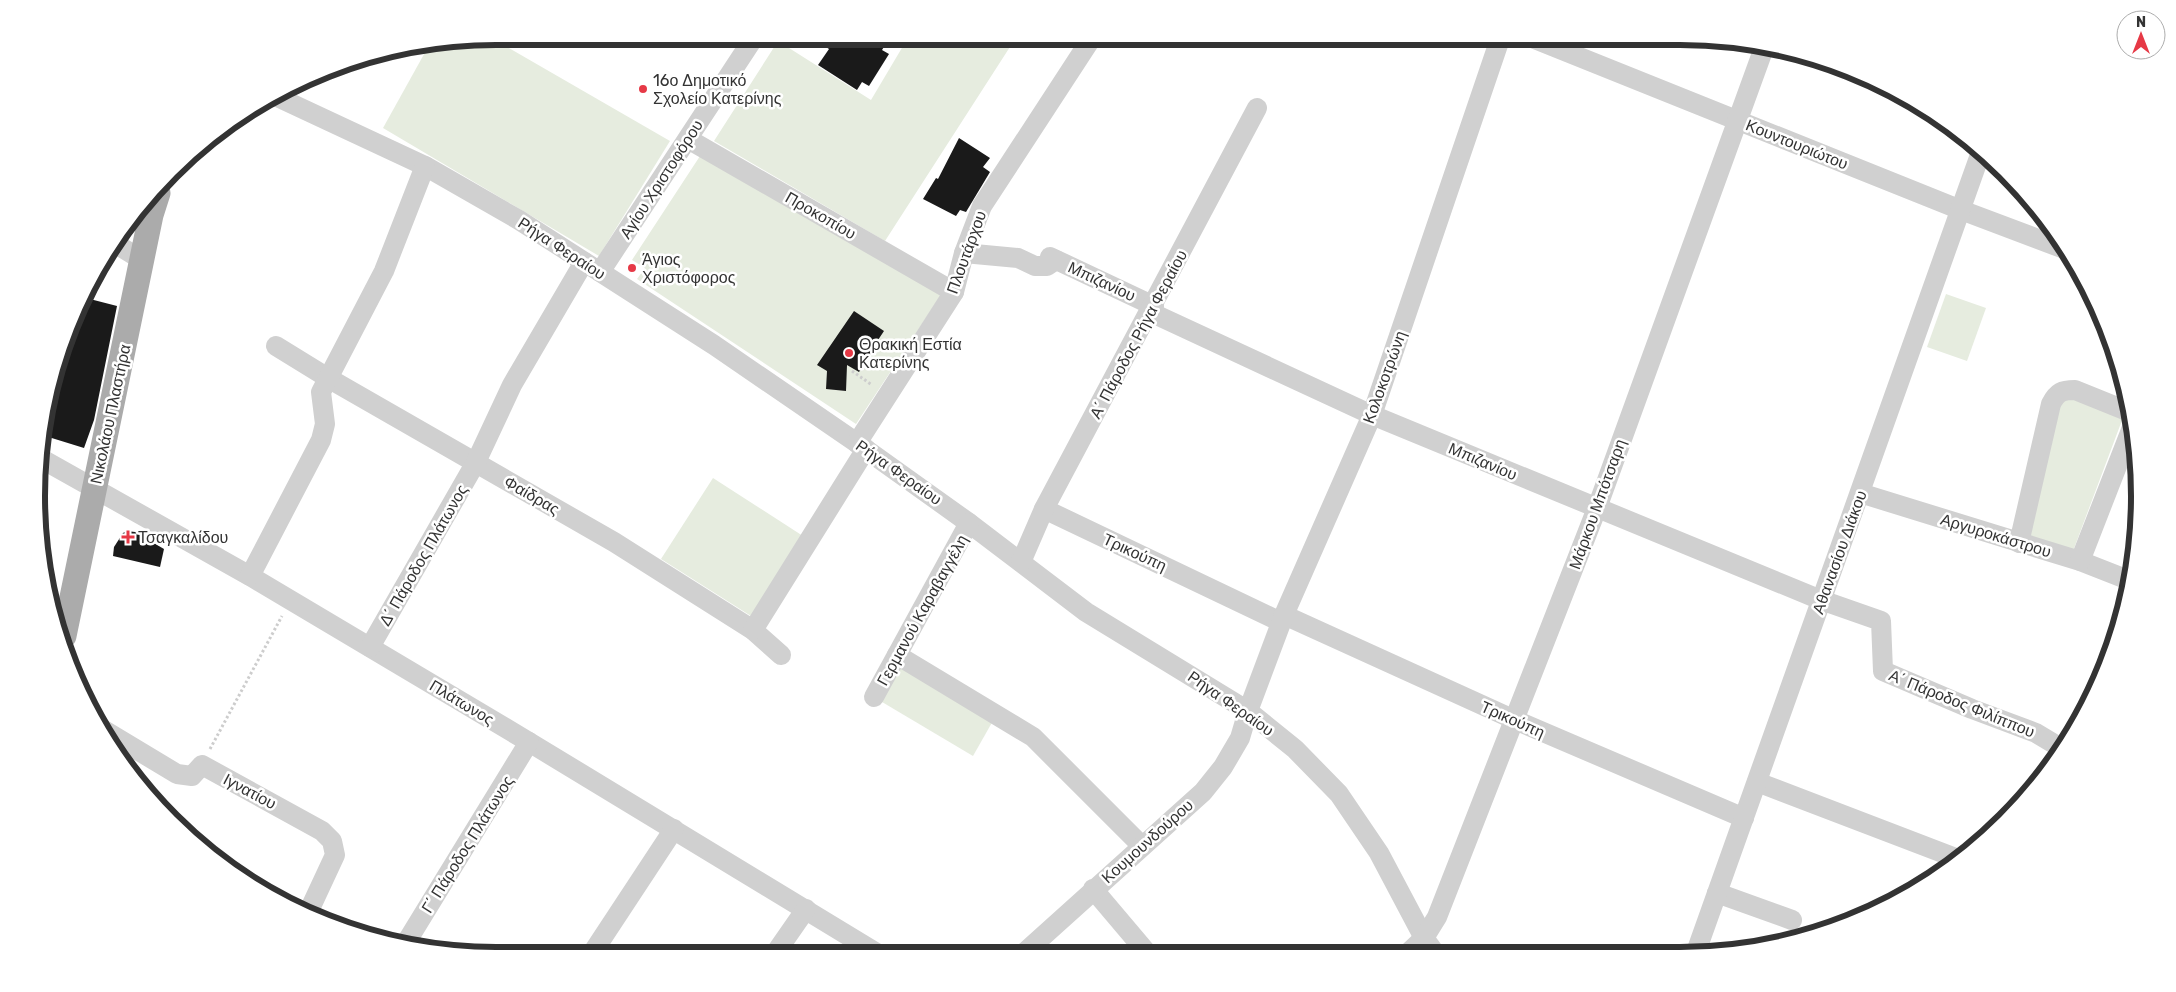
<svg xmlns="http://www.w3.org/2000/svg" width="2176" height="992" font-family="Rubik,sans-serif">
  <rect width="100%" height="100%" fill="#fff"/>
  <g fill="#e6ecdf">
    <polygon points="532,36 552,36 546,46"/>
    <polygon points="909,36 1017,36 885,241 714,141 778,41 871,100"/>
    <polygon points="490,37 670,141 599,256 383,128 428,47"/>
    <polygon points="700,156 941,295 856,424 637,279 645,268 632,260"/>
    <polygon points="1946,294 1986,308 1967,361 1927,347"/>
    <polygon points="2064,397 2124,415 2073,551 2028,537 2057,407"/>
    <polygon points="713,478 803,536 751,616 661,559"/>
    <polygon points="897,662 994,719 973,756 877,699"/>
  </g>
  <g fill="#1a1a1a">
    <polygon points="829,36 879,36 887,42 882,50 889,54 869,86 862,82 857,90 818,65 829,49 823,45"/>
    <polygon points="959,138 990,158 983,167 990,172 966,212 960,210 956,216 923,199 936,178 938,179"/>
    <polygon points="86,298 117,306 94,420 84,448 42,435 44,417 48,403 46,403"/>
    <polygon points="854,311 884,331 878,340 880,342 859,372 847,365 846,391 826,389 827,371 817,365"/>
    <polygon points="127,531 135,532 164,549 160,567 113,556 114,547 123,533"/>
  </g>
  <g fill="none" stroke-linecap="round" stroke-linejoin="round">
    <g stroke="#cdcdcd" stroke-width="3" stroke-dasharray="2.5 2.5" stroke-linecap="butt">
      <polyline points="828,36 829,37"/>
      <polyline points="852,371 872,385"/>
      <polyline points="210,749 282,616"/>
    </g>
    <g stroke="#d0d0d0" stroke-width="20">
      <polyline points="1527,36 1961,210 2067,250"/>
      <polyline points="273,95 425,166 519,220 714,345 857,443 969,523 1086,612 1248,711 1295,749 1339,794 1379,853 1424,938 1435,953"/>
      <polyline points="688,139 954,292"/>
      <polyline points="116,244 142,260"/>
      <polyline points="964,253 1018,258 1035,266 1047,266 1056,260"/>
      <polyline points="1050,257 1154,306"/>
      <polyline points="600,272 755,36"/>
      <polyline points="1150,312 1372,415 1821,600 1881,621 1883,671 1972,709 2036,733 2061,748"/>
      <polyline points="276,346 328,378 614,542 753,630 781,655"/>
      <polyline points="857,443 954,292 964,253 982,206 1093,36"/>
      <polyline points="40,458 250,576 529,742 880,955"/>
      <polyline points="1860,493 2080,561 2131,581"/>
      <polyline points="1044,509 1281,622"/>
      <path d="M 2019,543 L 2051,404 C 2057,392 2062,390 2075,390 L 2132,413"/>
      <polyline points="2080,561 2133,425"/>
      <polyline points="1021,562 1044,509 1257,108"/>
      <polyline points="250,576 321,440 325,424 321,392 384,271 425,166"/>
      <polyline points="1284,615 1515,720 1744,818"/>
      <polyline points="753,630 866,449"/>
      <polyline points="370,647 476,462 512,385 584,262"/>
      <polyline points="897,655 1033,737 1142,846"/>
      <polyline points="874,697 969,523"/>
      <polyline points="99,727 177,774 192,776 202,765 322,831 332,841 335,855 308,913"/>
      <polyline points="1757,782 1961,860"/>
      <polyline points="1093,889 1148,954"/>
      <polyline points="1717,893 1792,920"/>
      <polyline points="404,946 529,742"/>
      <polyline points="1696,952 1981,152"/>
      <polyline points="1408,953 1424,938 1437,917 1597,508 1765,45"/>
      <polyline points="1023,954 1203,792 1223,767 1240,738 1248,711 1284,615 1372,415 1501,36"/>
      <polyline points="591,955 674,829"/>
      <polyline points="774,955 806,909"/>
    </g>
    <polyline stroke="#ababab" stroke-width="25" points="64,636 151,215 158,193"/>
  </g>
  <g fill="#e63946" stroke="#fff" stroke-width="2">
    <circle cx="643" cy="89" r="5"/>
    <circle cx="632" cy="268" r="5"/>
    <circle cx="849" cy="353" r="5"/>
    <path d="M125.5 529.5h5v5h5v5h-5v5h-5v-5h-5v-5h5z"/>
  </g>
  <g text-anchor="middle" stroke-width="5" stroke-linejoin="round" paint-order="stroke">
    <g font-size="16" fill="#333" stroke="#fff" text-anchor="start">
      <text x="653" y="86">16ο Δημοτικό<tspan x="653" dy="18">Σχολείο Κατερίνης</tspan></text>
      <text x="642" y="265">Άγιος<tspan x="642" dy="18">Χριστόφορος</tspan></text>
      <text x="859" y="350">Θρακική Εστία<tspan x="859" dy="18">Κατερίνης</tspan></text>
      <text x="138" y="543">Τσαγκαλίδου</text>
    </g>
    <g font-size="16" fill="#333" stroke="#fff">
      <text transform="translate(1797 144) rotate(22)" y="6">Κουντουριώτου</text>
      <text transform="translate(661 179) rotate(-57)" y="6">Αγίου Χριστοφόρου</text>
      <text transform="translate(821 215) rotate(30)" y="6">Προκοπίου</text>
      <text transform="translate(562 248) rotate(33)" y="6">Ρήγα Φεραίου</text>
      <text transform="translate(966 252) rotate(-70)" y="6">Πλουτάρχου</text>
      <text transform="translate(1102 281) rotate(25)" y="6">Μπιζανίου</text>
      <text transform="translate(1138 334) rotate(-62)" y="6">Α΄ Πάροδος Ρήγα Φεραίου</text>
      <text transform="translate(1384 377) rotate(-70)" y="6">Κολοκοτρώνη</text>
      <text transform="translate(110 414) rotate(-78)" y="6">Νικολάου Πλαστήρα</text>
      <text transform="translate(1483 461) rotate(23)" y="6">Μπιζανίου</text>
      <text transform="translate(899 472) rotate(35)" y="6">Ρήγα Φεραίου</text>
      <text transform="translate(532 495) rotate(30)" y="6">Φαίδρας</text>
      <text transform="translate(1597 504) rotate(-70)" y="6">Μάρκου Μπότσαρη</text>
      <text transform="translate(1996 535) rotate(17)" y="6">Αργυροκάστρου</text>
      <text transform="translate(1135 552) rotate(25)" y="6">Τρικούπη</text>
      <text transform="translate(1839 552) rotate(-70)" y="6">Αθανασίου Διάκου</text>
      <text transform="translate(423 555) rotate(-60)" y="6">Δ΄ Πάροδος Πλάτωνος</text>
      <text transform="translate(922 610) rotate(-61)" y="6">Γερμανού Καραβαγγέλη</text>
      <text transform="translate(462 702) rotate(31)" y="6">Πλάτωνος</text>
      <text transform="translate(1231 703) rotate(35)" y="6">Ρήγα Φεραίου</text>
      <text transform="translate(1962 703) rotate(22)" y="6">Α΄ Πάροδος Φιλίππου</text>
      <text transform="translate(1513 719) rotate(24)" y="6">Τρικούπη</text>
      <text transform="translate(250 791) rotate(28)" y="6">Ιγνατίου</text>
      <text transform="translate(1147 841) rotate(-42)" y="6">Κουμουνδούρου</text>
      <text transform="translate(467 844) rotate(-58)" y="6">Γ΄ Πάροδος Πλάτωνος</text>
    </g>
  </g>
  <path d="M0 0H2176V992H0ZM496 45H1680A451 451 0 0 1 2131 496V496A451 451 0 0 1 1680 947H496A451 451 0 0 1 45 496V496A451 451 0 0 1 496 45Z" fill="#fff" fill-rule="evenodd"/>
  <path fill="none" stroke="#333" stroke-width="6" d="M496 45H1680A451 451 0 0 1 2131 496V496A451 451 0 0 1 1680 947H496A451 451 0 0 1 45 496V496A451 451 0 0 1 496 45Z"/>
  <g transform="translate(2141 35)"><circle r="24" fill="#ffffff" stroke="#adadad"/>
  <path d="M0-4L9 19L0 12L-9 19Z" fill="#e63946"/>
  <text y="-8" font-size="14" font-weight="bold" text-anchor="middle" fill="#333333">N</text>
  </g>
</svg>
